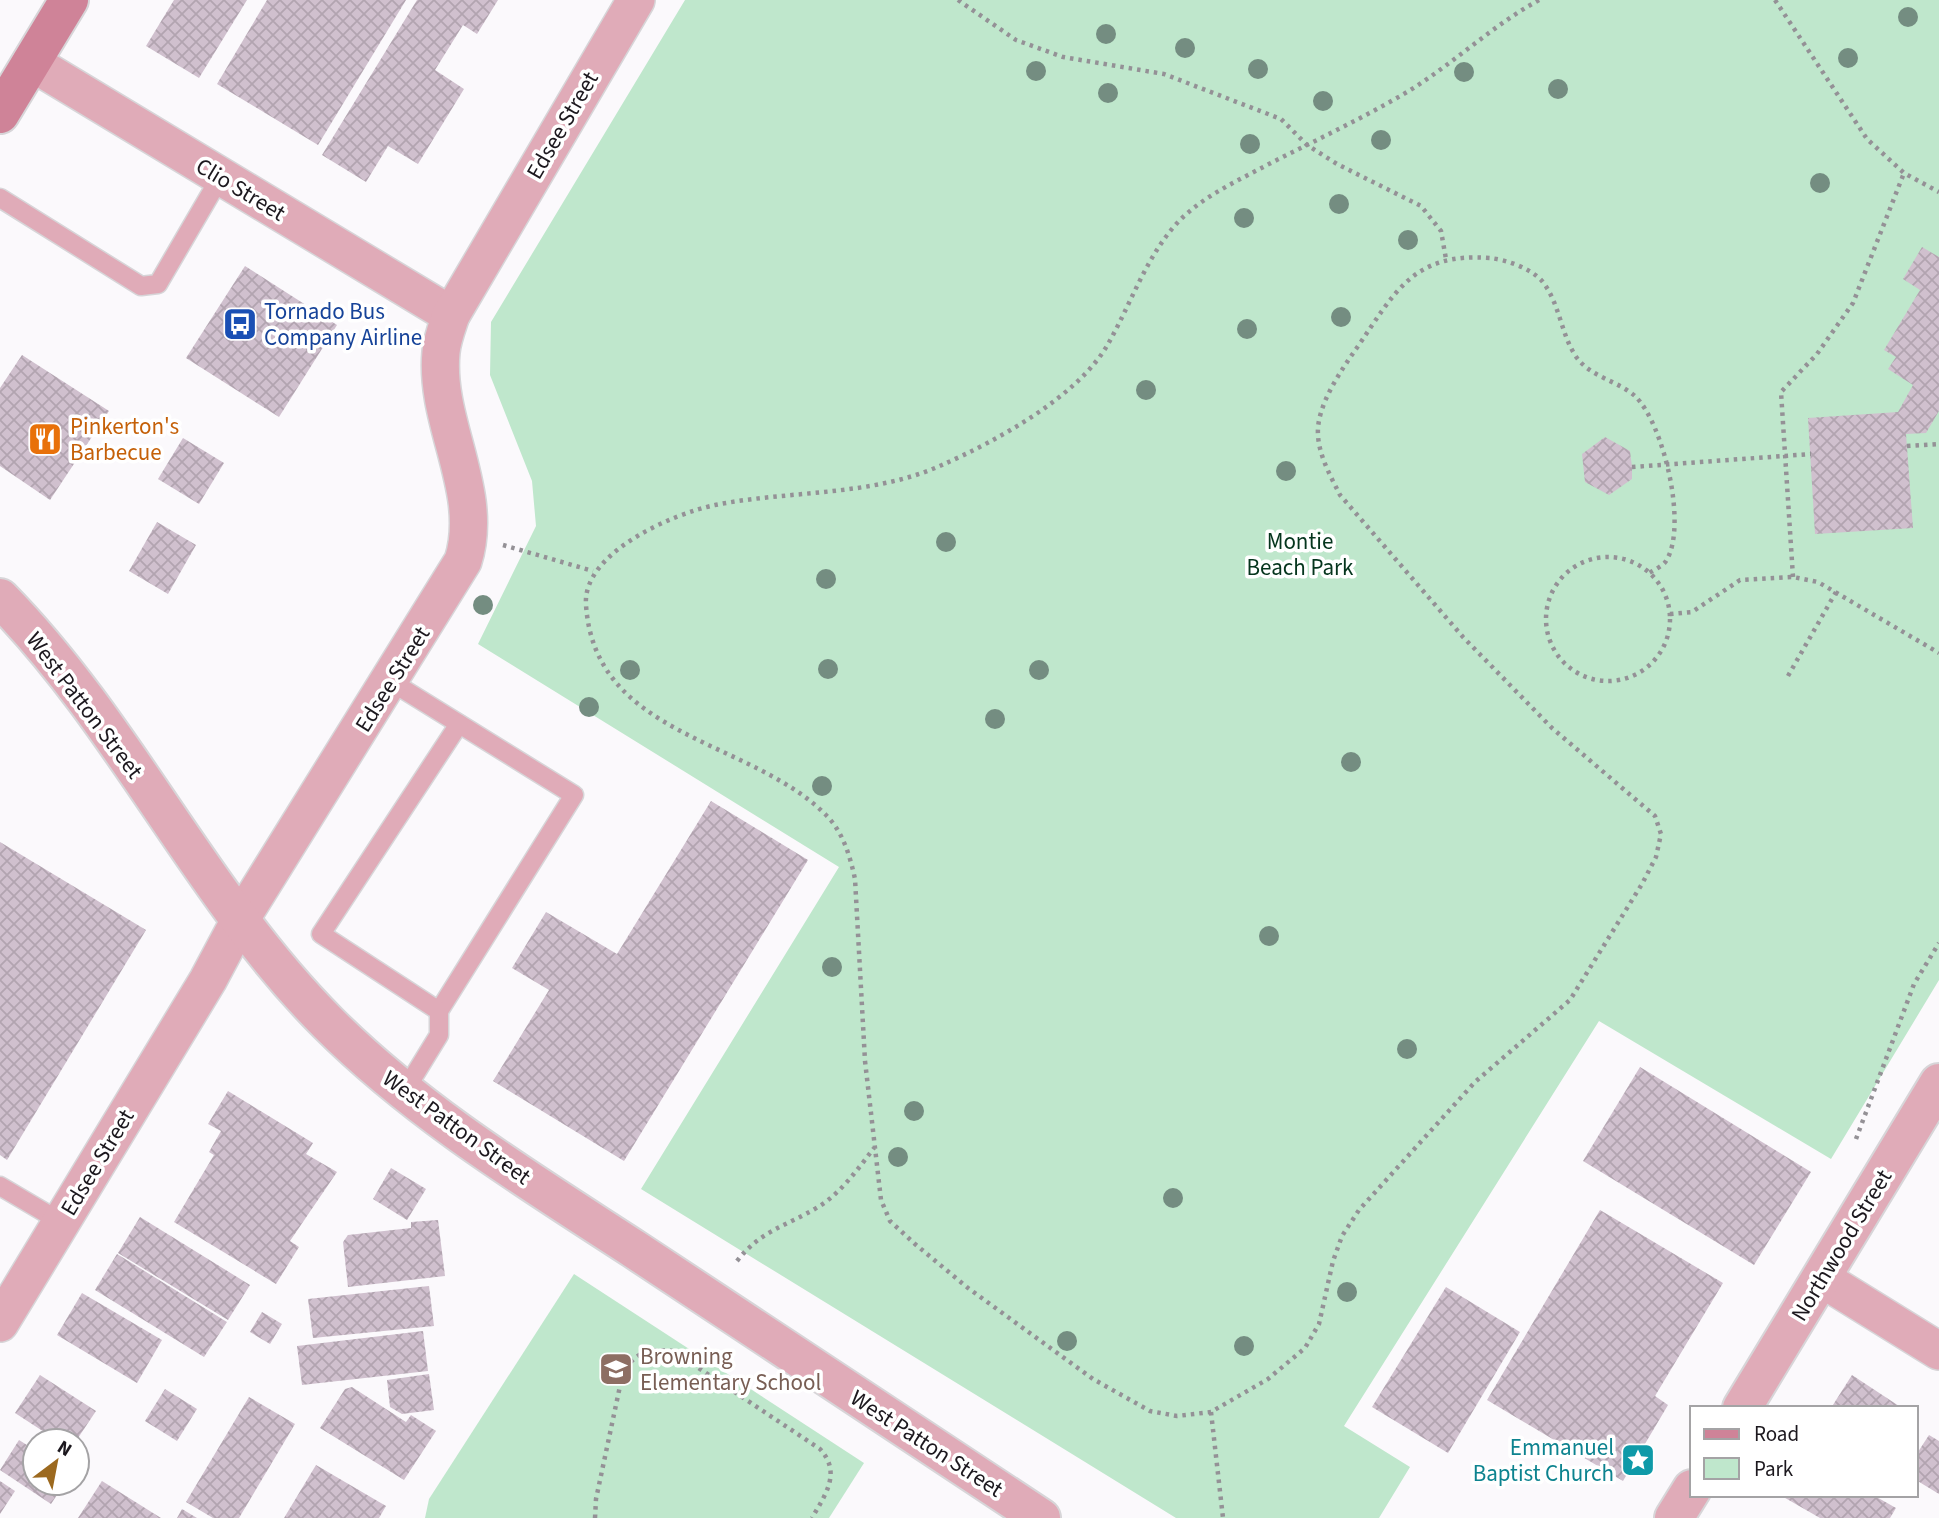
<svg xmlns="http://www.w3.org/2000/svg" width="1939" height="1518" font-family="'Source Sans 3',sans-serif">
  <defs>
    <pattern id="building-cross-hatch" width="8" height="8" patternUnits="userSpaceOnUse" patternTransform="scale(1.75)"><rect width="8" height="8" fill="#d0c0ce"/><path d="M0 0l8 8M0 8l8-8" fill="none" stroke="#b2a4b0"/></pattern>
  </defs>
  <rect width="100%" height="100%" fill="#fbf9fc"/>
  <g fill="#bfe7cc">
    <polygon points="685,0 1939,0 1939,980 1831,1159 1599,1021 1344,1426 1410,1467 1379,1518 1176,1518 641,1189 839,867 478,644 536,526 532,481 490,375 491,322"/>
    <polygon points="574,1274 864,1463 829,1518 425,1518 429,1499"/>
  </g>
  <g fill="url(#building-cross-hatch)">
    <polygon points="174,0 247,0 199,78 146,46"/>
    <polygon points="267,0 406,0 318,145 217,84"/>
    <polygon points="417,0 498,0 477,34 463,25 435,70 464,89 418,164 388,146 366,182 322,155"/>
    <polygon points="1922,247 1939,257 1939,411 1926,433 1906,434 1913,528 1815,534 1808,418 1898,412 1913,385 1888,369 1896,357 1884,350 1920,290 1903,279"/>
    <polygon points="245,266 337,325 279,417 186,358"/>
    <polygon points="22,355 109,411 50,500 0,466 0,388"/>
    <polygon points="1605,437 1630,451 1632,467 1632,479 1609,495 1585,482 1582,454"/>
    <polygon points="183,438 224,463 199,504 158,479"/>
    <polygon points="157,522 196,545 168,594 129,571"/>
    <polygon points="711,801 808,860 624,1161 493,1081 549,990 512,968 546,912 617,954"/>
    <polygon points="0,842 146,930 7,1160 0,1155"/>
    <polygon points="1640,1067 1811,1172 1754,1265 1583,1161"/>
    <polygon points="228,1091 313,1143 306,1154 337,1172 290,1241 299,1247 276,1284 174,1222 214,1155 209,1152 221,1131 208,1124"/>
    <polygon points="391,1168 426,1189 407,1220 373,1199"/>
    <polygon points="1600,1210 1723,1283 1655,1396 1668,1405 1623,1481 1487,1400"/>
    <polygon points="140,1217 250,1285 228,1320 118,1253"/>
    <polygon points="438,1220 445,1276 348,1287 343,1242 348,1235 411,1228 411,1222"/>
    <polygon points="117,1254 227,1322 204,1357 95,1290"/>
    <polygon points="429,1286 434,1326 313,1338 308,1299"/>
    <polygon points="1446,1287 1520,1332 1448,1453 1372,1407"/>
    <polygon points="82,1293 162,1340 137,1383 57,1335"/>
    <polygon points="262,1312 282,1324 270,1344 250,1332"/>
    <polygon points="423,1331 428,1371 302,1385 297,1346"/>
    <polygon points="429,1374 434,1410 402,1414 390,1407 387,1380"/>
    <polygon points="40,1375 96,1411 76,1441 58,1441 15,1413"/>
    <polygon points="1852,1375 1902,1408 1831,1408"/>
    <polygon points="352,1387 406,1422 411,1415 436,1431 404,1480 320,1428 345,1389"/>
    <polygon points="165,1389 197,1409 177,1441 145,1421"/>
    <polygon points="249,1397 295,1424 239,1518 213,1518 186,1502"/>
    <polygon points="1929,1435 1939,1441 1939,1494 1916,1480 1916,1455"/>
    <polygon points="19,1440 35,1450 35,1483 65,1483 51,1504 0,1470"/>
    <polygon points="316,1465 386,1506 379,1518 284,1518"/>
    <polygon points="0,1481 15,1491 0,1514"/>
    <polygon points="102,1481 161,1518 78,1518"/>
    <polygon points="1780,1495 1873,1495 1896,1508 1890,1518 1820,1518"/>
    <polygon points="182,1509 197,1518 177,1518"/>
  </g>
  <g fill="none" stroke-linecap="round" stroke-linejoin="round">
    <g stroke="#d7d5d8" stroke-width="21">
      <g id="service">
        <polyline points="0,198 141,286 158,284 221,176"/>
        <polyline points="390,681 574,795 439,1011 439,1035 404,1092"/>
        <polyline points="439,1011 321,934 459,724"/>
        <polyline points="0,1186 61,1222"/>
      </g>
    </g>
    <g stroke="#d7d5d8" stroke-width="40">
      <g id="minor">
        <polyline points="31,62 451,315"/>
        <polyline points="1821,1278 1939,1351"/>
        <path d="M 0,1323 L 208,980 L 240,920 L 463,561 C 485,491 434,423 441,352 C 442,340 447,327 451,315 L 636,0"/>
      </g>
    </g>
    <g stroke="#d7d5d8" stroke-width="42">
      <g id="tertiary">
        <path d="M 0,598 C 126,726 201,896 328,1023 C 418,1113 528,1180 634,1249 C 770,1339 906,1428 1041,1518"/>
        <polyline points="1742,1408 1939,1083"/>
        <polyline points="1674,1518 1692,1489"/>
      </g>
    </g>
    <g stroke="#d7d5d8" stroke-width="42">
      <polyline id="secondary" points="0,114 69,0"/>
    </g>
    <g stroke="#949196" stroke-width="4.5" stroke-dasharray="3.5 5" stroke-linecap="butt">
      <polyline points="958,0 1016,40 1063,57 1164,74 1281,119 1307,145 1337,164 1421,206 1441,231 1446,259"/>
      <path d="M 1539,0 C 1488,28 1446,71 1395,99 C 1353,123 1310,143 1267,165 C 1237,181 1204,196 1180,220 C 1147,254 1131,304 1108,344 C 1078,397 996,441 942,465 C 871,497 790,490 715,505 C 672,514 582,553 586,605 C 595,738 749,738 826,815 C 843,832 850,856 855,879 L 865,1061 L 881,1200 L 890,1221 L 915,1244 L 968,1288 L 1093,1379 L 1150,1411 L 1177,1416 L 1211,1412 L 1268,1379 L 1305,1348 L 1319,1324 L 1333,1261 L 1342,1236 L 1359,1210 L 1475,1082 L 1570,1000 L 1642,884 L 1656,857 L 1661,834 L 1655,816 L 1552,728 L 1463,637 L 1340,495 C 1331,477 1319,456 1318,435 C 1316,407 1340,372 1356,349 C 1395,293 1412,252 1490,258 C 1507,260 1530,268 1542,281 C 1560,303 1561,336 1577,358 C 1591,377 1618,381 1635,396 C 1664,424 1688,527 1666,561 C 1663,566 1654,570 1649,573"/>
      <polyline points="1775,0 1867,139 1904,173 1939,192"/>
      <polyline points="1907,446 1939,444"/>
      <polyline points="1632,467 1811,454"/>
      <polyline points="503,545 593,571"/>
      <circle cx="1608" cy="619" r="62"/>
      <polyline points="1793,577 1781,392 1817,354 1853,303 1904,173"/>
      <polyline points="1670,614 1692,612 1740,580 1793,577 1818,582 1939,653"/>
      <polyline points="1788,676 1836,592"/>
      <polyline points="1856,1139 1914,984 1939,943"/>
      <path d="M 737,1261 C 761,1230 787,1226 818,1207 C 840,1194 858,1169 874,1148"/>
      <polyline points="1211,1412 1223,1518"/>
      <path d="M 595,1518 L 596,1499 L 623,1372 C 637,1351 648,1349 673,1351 L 820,1449 C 842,1473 825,1495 812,1518"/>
    </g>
    <use href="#service" stroke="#e0abb8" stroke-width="18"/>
    <use href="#minor" stroke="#e0abb8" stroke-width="37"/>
    <use href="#tertiary" stroke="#e0abb8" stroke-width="38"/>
    <use href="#secondary" stroke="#cf8398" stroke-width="38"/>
  </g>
  <g fill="#748d81">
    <circle cx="1908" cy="17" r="10"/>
    <circle cx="1106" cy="34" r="10"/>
    <circle cx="1185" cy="48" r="10"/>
    <circle cx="1848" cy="58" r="10"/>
    <circle cx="1258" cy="69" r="10"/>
    <circle cx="1036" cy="71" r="10"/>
    <circle cx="1464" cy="72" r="10"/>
    <circle cx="1558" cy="89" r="10"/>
    <circle cx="1108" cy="93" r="10"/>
    <circle cx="1323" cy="101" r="10"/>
    <circle cx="1381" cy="140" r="10"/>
    <circle cx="1250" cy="144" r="10"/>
    <circle cx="1820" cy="183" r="10"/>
    <circle cx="1339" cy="204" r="10"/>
    <circle cx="1244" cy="218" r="10"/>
    <circle cx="1408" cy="240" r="10"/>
    <circle cx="1341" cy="317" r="10"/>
    <circle cx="1247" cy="329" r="10"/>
    <circle cx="1146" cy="390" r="10"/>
    <circle cx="1286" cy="471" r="10"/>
    <circle cx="946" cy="542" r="10"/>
    <circle cx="826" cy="579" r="10"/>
    <circle cx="483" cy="605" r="10"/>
    <circle cx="828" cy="669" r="10"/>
    <circle cx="630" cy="670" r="10"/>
    <circle cx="1039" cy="670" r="10"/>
    <circle cx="589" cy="707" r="10"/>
    <circle cx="995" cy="719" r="10"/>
    <circle cx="1351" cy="762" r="10"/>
    <circle cx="822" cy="786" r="10"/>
    <circle cx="1269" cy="936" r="10"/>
    <circle cx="832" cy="967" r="10"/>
    <circle cx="1407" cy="1049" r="10"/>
    <circle cx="914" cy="1111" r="10"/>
    <circle cx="898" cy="1157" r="10"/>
    <circle cx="1173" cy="1198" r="10"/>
    <circle cx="1347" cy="1292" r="10"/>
    <circle cx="1067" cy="1341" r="10"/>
    <circle cx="1244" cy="1346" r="10"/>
  </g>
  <defs>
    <g id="bus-square" transform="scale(1.75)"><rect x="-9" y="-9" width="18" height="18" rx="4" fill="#1a4fb4" stroke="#fff"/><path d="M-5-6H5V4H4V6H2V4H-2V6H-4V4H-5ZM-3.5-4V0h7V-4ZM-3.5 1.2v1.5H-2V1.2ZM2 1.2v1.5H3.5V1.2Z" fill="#fff"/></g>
    <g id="restaurant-square" transform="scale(1.75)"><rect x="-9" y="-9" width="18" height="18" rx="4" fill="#e8710a" stroke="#fff"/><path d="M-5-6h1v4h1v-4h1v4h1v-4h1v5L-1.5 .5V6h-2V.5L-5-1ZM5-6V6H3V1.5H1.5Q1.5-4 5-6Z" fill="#fff"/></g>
    <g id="school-square" transform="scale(1.75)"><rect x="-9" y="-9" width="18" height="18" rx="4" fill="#8d6e63" stroke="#fff"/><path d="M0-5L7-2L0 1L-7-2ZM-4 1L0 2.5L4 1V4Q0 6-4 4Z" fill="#fff"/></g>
    <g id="sight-square" transform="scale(1.75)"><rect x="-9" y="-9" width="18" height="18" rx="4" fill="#0f9aa8" stroke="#fff"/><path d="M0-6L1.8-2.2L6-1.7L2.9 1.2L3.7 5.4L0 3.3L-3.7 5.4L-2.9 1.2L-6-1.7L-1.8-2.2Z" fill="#fff"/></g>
  </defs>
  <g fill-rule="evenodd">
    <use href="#bus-square" x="240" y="324"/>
    <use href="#restaurant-square" x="45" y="439"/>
    <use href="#school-square" x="616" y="1369"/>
    <use href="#sight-square" x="1638" y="1460"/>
  </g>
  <g text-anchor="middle" stroke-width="7" stroke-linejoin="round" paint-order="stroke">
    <g font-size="23" fill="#1c181e" stroke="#fff">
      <text transform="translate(562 125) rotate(-60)" y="8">Edsee Street</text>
      <text transform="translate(241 189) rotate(31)" y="8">Clio Street</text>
      <text transform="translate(392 679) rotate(-58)" y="8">Edsee Street</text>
      <text transform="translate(85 705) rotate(53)" y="8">West Patton Street</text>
      <text transform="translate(457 1127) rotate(36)" y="8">West Patton Street</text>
      <text transform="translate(97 1162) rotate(-59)" y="8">Edsee Street</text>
      <text transform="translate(1841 1245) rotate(-59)" y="8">Northwood Street</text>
      <text transform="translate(927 1443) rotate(33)" y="8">West Patton Street</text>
    </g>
    <g font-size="23" fill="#164399" stroke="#fff" text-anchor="start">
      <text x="264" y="319">Tornado Bus<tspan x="264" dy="26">Company Airline</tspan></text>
    </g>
    <g font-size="23" fill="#c56008" stroke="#fff" text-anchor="start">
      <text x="70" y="434">Pinkerton's<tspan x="70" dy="26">Barbecue</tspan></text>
    </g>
    <g font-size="23" fill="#05351d" stroke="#fff">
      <text x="1300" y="549">Montie<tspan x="1300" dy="26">Beach Park</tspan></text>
    </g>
    <g font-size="23" fill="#785e54" stroke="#fff" text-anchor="start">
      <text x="640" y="1364">Browning<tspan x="640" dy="26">Elementary School</tspan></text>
    </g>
    <g font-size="23" fill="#0d838f" stroke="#fff" text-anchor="end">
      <text x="1614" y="1455">Emmanuel<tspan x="1614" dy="26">Baptist Church</tspan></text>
    </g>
  </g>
  <rect x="1690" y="1406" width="228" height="91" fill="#ffffff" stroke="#a4a3a5" stroke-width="2"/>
  <rect x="1704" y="1429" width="35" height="10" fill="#cf8398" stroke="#a4a3a5" stroke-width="2"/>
  <text x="1754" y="1441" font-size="21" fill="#1c181e">Road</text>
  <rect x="1704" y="1458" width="35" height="21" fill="#bfe7cc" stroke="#a4a3a5" stroke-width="2"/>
  <text x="1754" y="1476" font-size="21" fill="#1c181e">Park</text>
  <g transform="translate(56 1462) rotate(32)"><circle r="33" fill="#ffffff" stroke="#a4a3a5" stroke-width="2"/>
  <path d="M0-5L12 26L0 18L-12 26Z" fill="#9c691f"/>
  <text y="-10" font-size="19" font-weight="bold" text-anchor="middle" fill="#1c181e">N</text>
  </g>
</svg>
